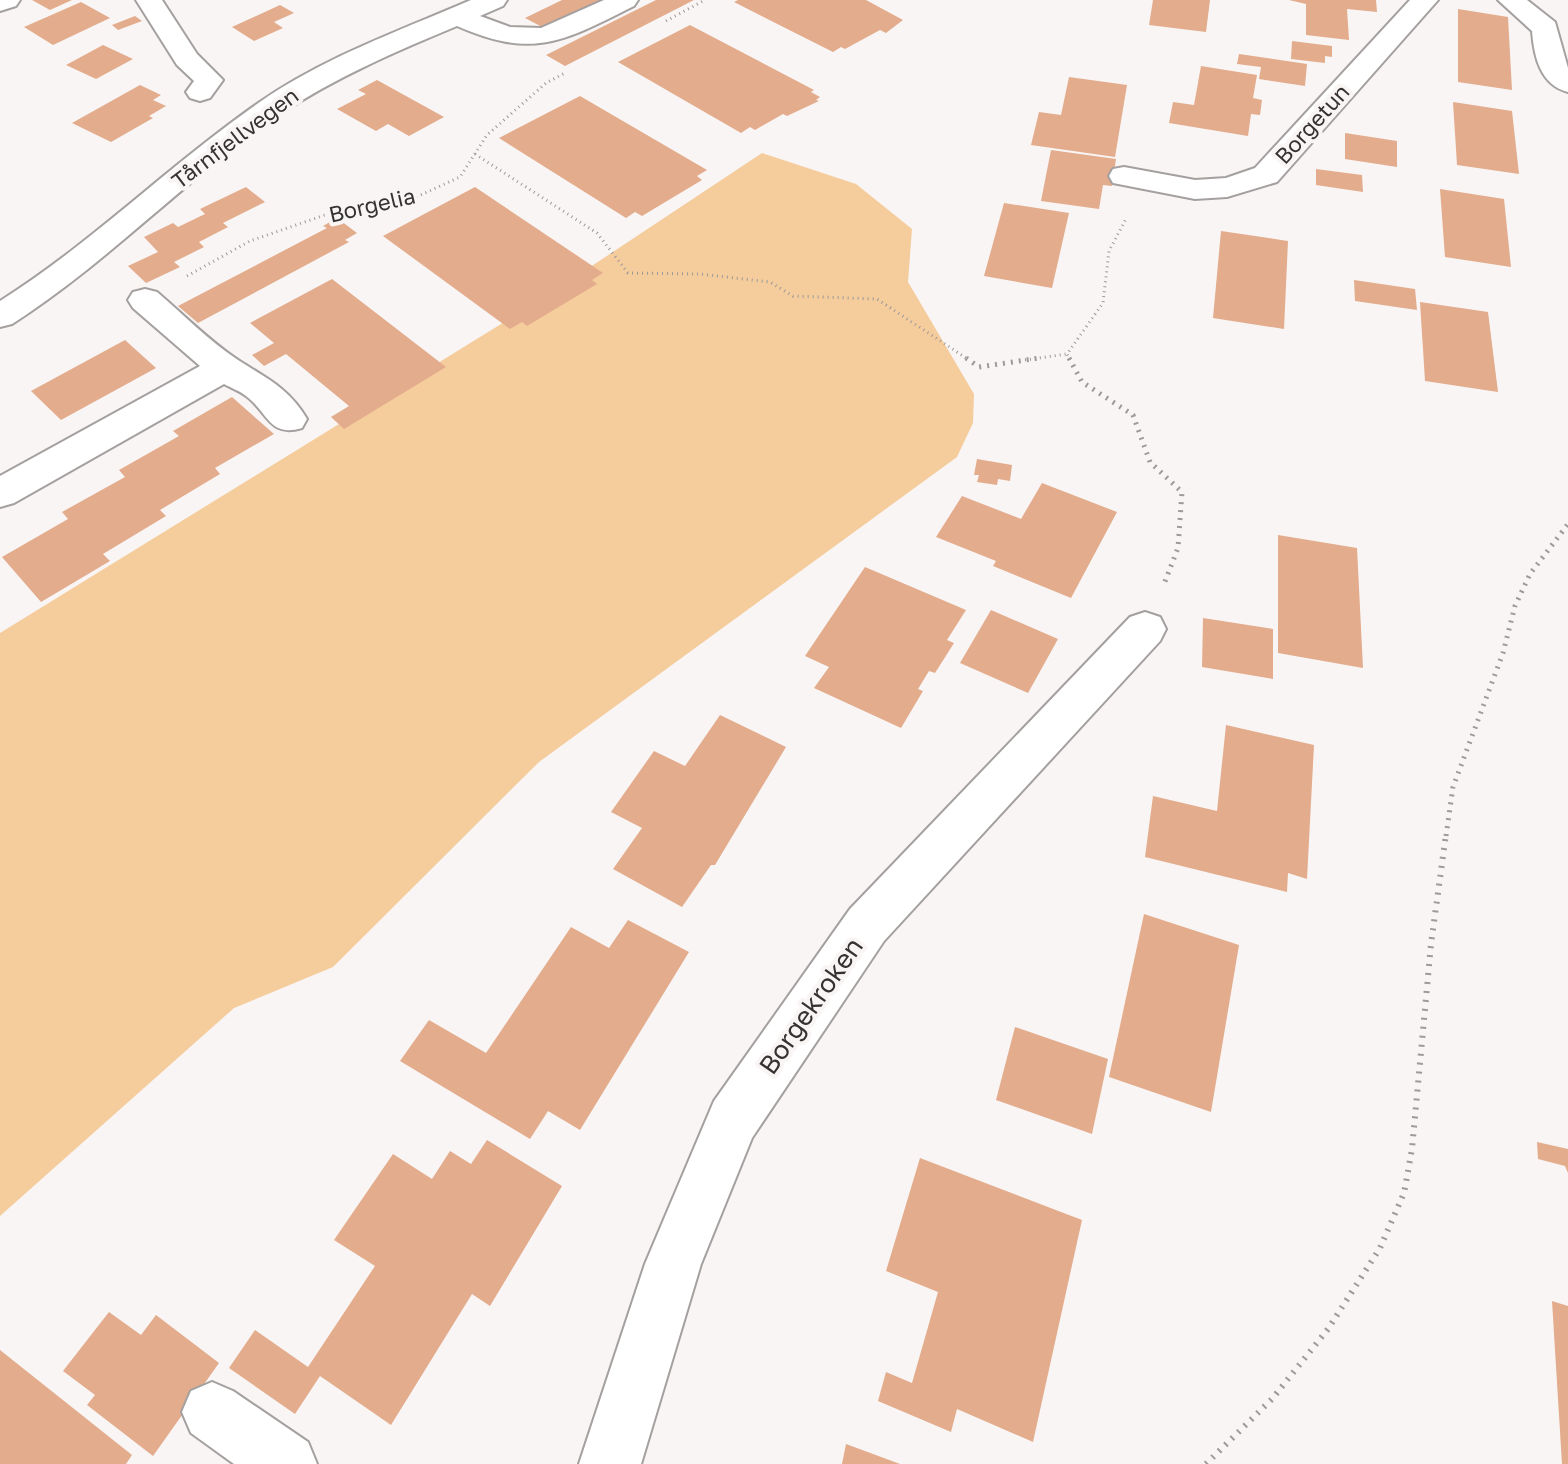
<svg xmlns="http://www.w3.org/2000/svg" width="1568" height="1464" font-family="'Golos Text',sans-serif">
  <rect width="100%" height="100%" fill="#f9f5f4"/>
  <polygon fill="#f5cc9c" points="762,153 856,184 912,229 908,282 974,394 973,423 957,457 539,762 333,967 234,1008 0,1216 0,633 545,297"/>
  <g fill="#e3ac8c">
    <polygon points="32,0 72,0 50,10"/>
    <polygon points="562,0 601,0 544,28 525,18"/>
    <polygon points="656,0 694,0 565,66 546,55"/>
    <polygon points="738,0 866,0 903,20 886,33 880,30 845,49 841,47 833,52 734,2"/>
    <polygon points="1153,0 1210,0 1206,32 1149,25"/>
    <polygon points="1289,0 1376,0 1377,12 1347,9 1349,40 1306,35 1306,4"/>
    <polygon points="81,2 110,18 53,45 24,27"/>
    <polygon points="280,5 294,13 274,22 283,28 254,41 232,27"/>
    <polygon points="1458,9 1508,17 1512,90 1458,82"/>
    <polygon points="135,16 142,21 118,30 112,25"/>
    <polygon points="690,25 814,90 811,92 820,97 816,100 819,101 787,116 783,114 755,130 750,127 741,133 618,62"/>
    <polygon points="1292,41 1332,46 1332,57 1325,56 1325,63 1291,59"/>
    <polygon points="103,45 133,59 96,79 66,65"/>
    <polygon points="1239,54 1307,64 1305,86 1259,79 1261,67 1237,64"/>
    <polygon points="1201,66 1257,75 1253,98 1262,100 1260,115 1251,114 1248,136 1169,123 1173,102 1194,105"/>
    <polygon points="1069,77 1127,85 1115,157 1031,145 1039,112 1061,115"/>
    <polygon points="377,80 444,117 409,136 388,124 376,131 337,109 366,94 358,90"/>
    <polygon points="140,85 161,95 153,100 166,106 149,116 153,118 111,142 72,123"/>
    <polygon points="580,96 707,170 697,176 702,180 642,216 635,212 626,218 499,138"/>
    <polygon points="1453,102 1512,111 1519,174 1457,165"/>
    <polygon points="1345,133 1397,141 1397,167 1345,159"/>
    <polygon points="1051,150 1116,159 1112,186 1103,185 1099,209 1041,201"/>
    <polygon points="1316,169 1362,175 1363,192 1316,185"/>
    <polygon points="246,187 265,202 223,223 228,227 199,242 204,247 174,262 180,267 146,283 128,266 158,252 144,237 173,223 178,227 205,214 200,209"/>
    <polygon points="475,187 603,273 592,280 597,284 527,326 522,322 510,329 383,236"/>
    <polygon points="1440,189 1504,199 1511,267 1445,257"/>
    <polygon points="1004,203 1069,213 1052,288 984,276"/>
    <polygon points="337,218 357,233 345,240 349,242 198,323 178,306 327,228 323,226"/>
    <polygon points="1221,231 1288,241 1284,329 1213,318"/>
    <polygon points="332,279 446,367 344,429 331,417 349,406 286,354 264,366 252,355 274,343 250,323"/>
    <polygon points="1354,280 1415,289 1417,310 1355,301"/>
    <polygon points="1420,302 1488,312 1498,392 1425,381"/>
    <polygon points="125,340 156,368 61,420 31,391"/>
    <polygon points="232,397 274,434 215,468 220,474 160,510 166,516 103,554 110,561 41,602 2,557 68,519 62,512 125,477 119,470 179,436 173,431"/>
    <polygon points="977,459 1012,465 1010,481 998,479 997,485 977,482 979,475 974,475"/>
    <polygon points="1042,483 1117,512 1071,598 993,566 996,561 936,537 962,496 1021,519"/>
    <polygon points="1278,535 1357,548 1363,668 1278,653"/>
    <polygon points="865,567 966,610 947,640 954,643 935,673 929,671 918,689 923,691 901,728 814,688 829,667 805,656"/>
    <polygon points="991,610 1058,639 1028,693 960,663"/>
    <polygon points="1203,618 1273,629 1273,679 1202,667"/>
    <polygon points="720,715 786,747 715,865 711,865 682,907 613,869 642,828 611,812 654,751 685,766"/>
    <polygon points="1226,725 1314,745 1307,879 1288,873 1287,892 1145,857 1153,796 1217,811"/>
    <polygon points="1144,914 1239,945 1211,1112 1109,1077"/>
    <polygon points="628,920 689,952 580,1130 548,1111 530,1139 400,1061 429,1020 486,1053 571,927 609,948"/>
    <polygon points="1015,1027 1108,1059 1092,1134 996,1100"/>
    <polygon points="487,1140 562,1186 490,1306 472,1294 391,1425 320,1376 295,1414 229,1368 255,1330 308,1367 375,1266 334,1240 393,1154 432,1179 450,1151 471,1164"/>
    <polygon points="1537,1142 1568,1149 1568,1173 1565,1166 1538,1159"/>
    <polygon points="920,1158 1082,1220 1033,1442 957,1409 951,1432 878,1401 886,1372 912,1383 938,1292 886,1271"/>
    <polygon points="1552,1301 1568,1306 1568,1464 1562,1464"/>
    <polygon points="109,1312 141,1335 156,1315 219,1363 153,1456 87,1405 95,1395 63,1371"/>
    <polygon points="0,1350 132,1455 126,1464 0,1464"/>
    <polygon points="846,1444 900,1464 842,1464"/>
  </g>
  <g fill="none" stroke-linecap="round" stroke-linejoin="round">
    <g stroke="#a4a09f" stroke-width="4">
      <g id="minor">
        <polygon points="0,0 20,0 16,6 0,11"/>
        <polygon points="136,0 162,0 197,54 223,80 210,98 200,101 190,98 186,92 194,81 177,65"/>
        <path d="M 471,0 L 507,0 L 503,6 L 480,16 L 510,27 L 541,28 L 604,0 L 638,0 L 634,6 C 564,41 534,60 457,26 C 397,51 336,77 282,113 C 187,177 109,262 12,324 L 0,327 L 0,301 C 92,243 168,166 257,104 C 322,58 399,31 471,0 Z"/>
        <polygon points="1410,0 1438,0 1277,182 1227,197 1195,199 1113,183 1109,176 1113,169 1124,167 1195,180 1226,178 1255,168"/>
        <path d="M 1498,0 L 1527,0 L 1555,22 L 1568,68 L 1568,92 C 1540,85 1534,56 1532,31 Z"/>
        <path d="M 145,289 L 157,292 C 183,314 209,341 238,360 C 266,378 289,388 307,419 L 302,428 C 269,438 268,412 246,396 C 240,391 231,388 224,384 L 14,503 L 0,507 L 0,476 L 200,366 L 133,308 L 128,300 L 133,292 Z"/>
        <polygon points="1145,612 1160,617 1166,629 1160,641 884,941 752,1138 701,1264 641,1464 579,1464 645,1264 714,1101 850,909 1130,617"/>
        <polygon points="212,1382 233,1391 308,1442 317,1464 234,1464 191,1433 182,1412 191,1391"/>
      </g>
    </g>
    <g stroke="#9d9a99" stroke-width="3" stroke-dasharray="1 4" stroke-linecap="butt">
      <polyline points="666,21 705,0"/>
      <polyline points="475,154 597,233 628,273 700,274 770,282 793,296 877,299 969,360"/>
      <polyline points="187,276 250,241 348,207 414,198 460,177 487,135 546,83 565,73"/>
      <polyline points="1025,360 1067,354"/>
      <polyline points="1070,360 1067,354 1103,303 1109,251 1127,217"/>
    </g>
    <g stroke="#9d9a99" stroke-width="5" stroke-dasharray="2 6" stroke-linecap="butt">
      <polyline points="966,358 979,367 1039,358"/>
      <polyline points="1069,358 1082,382 1133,415 1150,462 1182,492 1178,548 1164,584"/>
      <polyline points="1446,836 1453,787 1503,653 1515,606 1530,574 1568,524"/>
    </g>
    <polyline stroke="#9d9a99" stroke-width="6" stroke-dasharray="2 7" stroke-linecap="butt" points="1206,1464 1272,1399 1328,1329 1380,1248 1404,1193 1412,1149 1431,944 1446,834"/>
    <use href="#minor" fill="#fff" fill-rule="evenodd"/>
  </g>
  <g text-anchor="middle" stroke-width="8" stroke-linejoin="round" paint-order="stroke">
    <g font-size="22" fill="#343332" stroke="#f9f5f4">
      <text transform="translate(1312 124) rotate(-48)" y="8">Borgetun</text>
      <text transform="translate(235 138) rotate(-37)" y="8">Tårnfjellvegen</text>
      <text transform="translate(372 205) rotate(-13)" y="8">Borgelia</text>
    </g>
    <g font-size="26" fill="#343332" stroke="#f9f5f4">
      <text transform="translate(811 1006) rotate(-55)" y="9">Borgekroken</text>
    </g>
  </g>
</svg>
